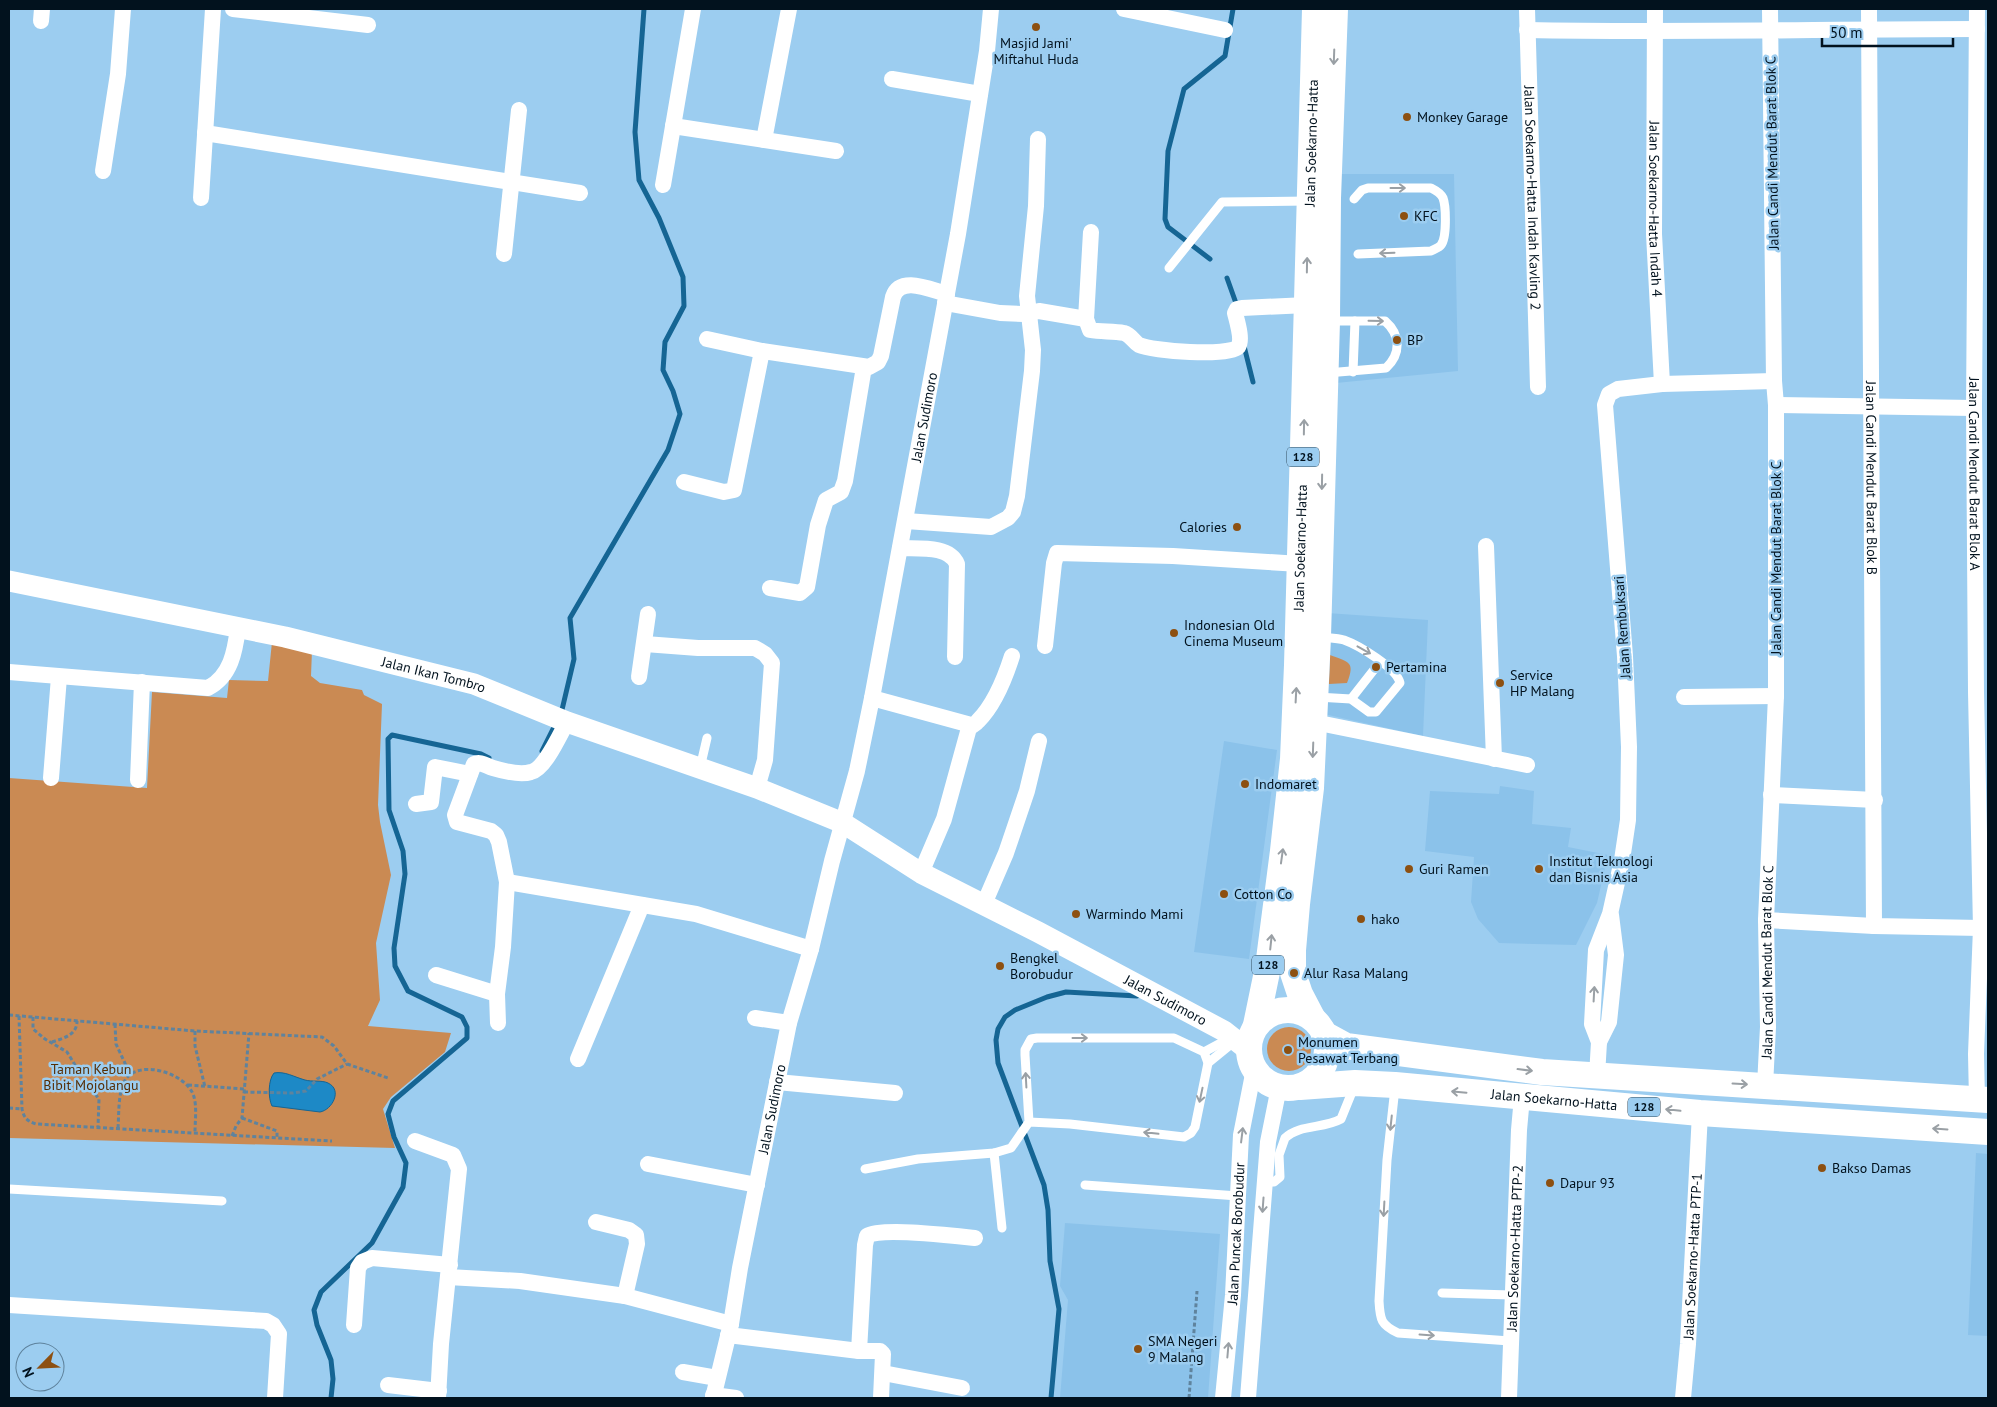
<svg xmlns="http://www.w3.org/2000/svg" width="1997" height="1407" font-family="'PT Sans',sans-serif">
  <rect width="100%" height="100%" fill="#9ccdf0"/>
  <g fill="#8bc2ea">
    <polygon points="1337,174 1454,174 1458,371 1336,383"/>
    <polygon points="1327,613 1428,620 1423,736 1324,714"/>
    <polygon points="1224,741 1277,750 1249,959 1194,952"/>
    <polygon points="1500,786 1534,791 1532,824 1571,828 1568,847 1608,855 1597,903 1576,945 1499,943 1478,919 1471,902 1474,857 1425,851 1430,791 1499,794"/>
    <polygon points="1976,1153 1988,1154 1988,1336 1968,1335"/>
    <polygon points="1065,1223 1220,1234 1208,1398 1060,1398 1068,1300 1060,1286"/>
  </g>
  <g fill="#ca8a53">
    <polygon points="272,642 312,650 311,676 320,683 362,690 364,695 382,704 378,805 380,822 391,875 376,943 380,1000 368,1026 451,1033 445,1052 391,1097 383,1109 395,1148 9,1138 9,778 147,788 152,692 227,698 229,680 268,681"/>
    <path d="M 1330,655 C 1348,662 1356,661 1347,683 L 1329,684 Z"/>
    <circle cx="1289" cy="1049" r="22"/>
  </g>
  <path fill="#1d89c6" stroke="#156594" d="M 274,1073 C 285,1071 294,1077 305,1080 C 312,1082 322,1080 328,1083 C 343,1090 332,1110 320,1112 L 272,1106 C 268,1098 268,1080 274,1073 Z"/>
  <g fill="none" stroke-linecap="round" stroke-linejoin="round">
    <g stroke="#156594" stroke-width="5">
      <polyline points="1210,259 1168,227 1165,219 1168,151 1184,89 1225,56 1233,9"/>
      <polyline points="1227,278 1237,306"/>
      <polyline points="1244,346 1253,382"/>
      <polyline points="561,714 574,659 570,618 668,450 680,414 673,391 663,370 665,342 684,306 683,277 659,218 639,180 635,132 644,9"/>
      <polyline points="542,751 553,729"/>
      <polyline points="331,1398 333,1379 331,1360 317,1325 314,1310 321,1292 372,1243 403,1187 406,1163 394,1137 388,1114 393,1101 467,1038 467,1027 462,1017 408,991 395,966 394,948 405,874 403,851 389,810 388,739 392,735 481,754 489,758"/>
      <polyline points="1051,1398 1059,1309 1050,1261 1048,1210 1044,1185 998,1063 996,1040 998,1029 1005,1017 1015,1010 1047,997 1066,992 1137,996"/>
    </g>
    <g stroke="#5f839d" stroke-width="3" stroke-dasharray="4 2.5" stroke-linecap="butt">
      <polyline points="9,1015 195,1031 322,1037 334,1046 347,1064 388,1078"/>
      <path d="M 19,1016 L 22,1109 C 24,1118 27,1121 36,1124 L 332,1141"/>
      <polyline points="33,1017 33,1029 45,1039 67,1052 85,1081 99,1099 98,1127"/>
      <polyline points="115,1024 116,1044 130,1074"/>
      <polyline points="195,1031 195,1046 205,1087"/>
      <path d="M 52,1042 C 64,1038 77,1035 77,1021"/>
      <polyline points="188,1085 245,1089"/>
      <polyline points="244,1092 293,1093 306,1091 317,1079 347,1064"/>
      <polyline points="9,1108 22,1109"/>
      <polyline points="242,1118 277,1131 277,1138"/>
      <path d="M 118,1128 C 119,1114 118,1095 124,1082 C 136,1057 188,1073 194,1097 C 197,1107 195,1122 195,1132"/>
      <polyline points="232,1136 236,1126 242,1118 249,1033"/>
      <polyline points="1189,1398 1197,1291"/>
    </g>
    <g stroke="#fff" stroke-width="9">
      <path d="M 1354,199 L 1362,190 L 1368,188 L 1431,188 C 1435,190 1441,193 1443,198 C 1446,206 1447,238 1441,245 C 1439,248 1434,249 1431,251 L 1358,254"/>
      <polyline points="1169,268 1222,202 1309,201"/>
      <polyline points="1353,372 1355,321"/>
      <path d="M 1327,373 L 1386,368 C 1401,354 1401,335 1385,321 L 1330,321"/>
      <path d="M 1317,697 L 1351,699 L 1369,712 L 1376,712 L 1400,683 C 1397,668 1358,645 1344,640 C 1337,638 1328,638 1320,637"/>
      <polyline points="1351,699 1380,662"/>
      <polyline points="700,768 707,738"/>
      <polyline points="1204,1052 1230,1038"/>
      <polyline points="1208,1063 1235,1041"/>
      <path d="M 1395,1088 L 1387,1160 L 1379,1301 C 1380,1320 1381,1325 1398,1333 L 1510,1341"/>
      <polyline points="994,1153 1002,1228"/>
      <polyline points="865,1169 918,1159 994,1153 1011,1148 1029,1122 1025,1055 1025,1050 1031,1039 1037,1038 1174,1038 1204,1052 1208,1063 1195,1127 1191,1133 1184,1137 1070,1124 1029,1122"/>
      <path d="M 1264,1182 L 1274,1182 L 1280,1177 L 1279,1155 L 1285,1138 C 1300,1124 1323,1129 1341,1119 L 1354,1087"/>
      <polyline points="1085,1185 1238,1196"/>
      <polyline points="9,1189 222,1201"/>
      <polyline points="1442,1293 1511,1295"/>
    </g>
    <g stroke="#fff" stroke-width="16">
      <polyline points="233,9 368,25"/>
      <polyline points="1124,9 1225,30"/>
      <path id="s1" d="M 1527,9 L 1538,387"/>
      <path id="s2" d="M 1655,9 L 1654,234 L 1662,384"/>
      <path id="s3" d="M 1869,9 L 1874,926"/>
      <path id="s4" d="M 1977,9 L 1974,408 L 1976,692 L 1981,928 L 1976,1054 L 1977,1100"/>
      <polyline points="41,21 42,9"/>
      <path d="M 1527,30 C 1677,33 1827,29 1977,29"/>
      <polyline points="892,79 980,94"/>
      <polyline points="673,126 836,151"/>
      <polyline points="205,133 580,193"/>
      <polyline points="764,140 789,9"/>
      <polyline points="103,171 118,74 123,9"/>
      <polyline points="663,185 693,9"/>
      <polyline points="201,198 213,9"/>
      <path d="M 1091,232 L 1086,319 L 1090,330 C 1101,332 1113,331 1124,333 C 1131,335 1134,342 1139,345 C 1152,351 1229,357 1238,347 C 1243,340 1237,321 1235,313 L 1237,309 L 1242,308 L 1307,305"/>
      <polyline points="504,254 519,110"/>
      <polyline points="945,303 1000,313 1024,314 1039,311 1086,319"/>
      <path d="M 707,339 L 762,351 L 869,367 L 878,362 L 881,356 L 893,297 C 900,275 931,290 947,294"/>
      <polyline points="1776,405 1974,408"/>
      <polyline points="684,482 724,492 734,490 762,351"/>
      <polyline points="906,521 991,527 1008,518 1013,512 1017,496 1032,371 1033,350 1027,296 1036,206 1038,139"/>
      <polyline points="1486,546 1494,759"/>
      <path d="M 900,548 C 918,549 949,545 957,564 L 955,657"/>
      <polyline points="770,588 800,593 807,587 818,525 826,500 841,492 845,481 864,367"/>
      <polyline points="645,644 698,648 755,648 765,654 772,663 765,760 757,788"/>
      <polyline points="1045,646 1054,563 1057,553 1173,556 1300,564"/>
      <path d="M 9,672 L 208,688 C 231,676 235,651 238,628"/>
      <polyline points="639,677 648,614"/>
      <polyline points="1684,697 1776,696"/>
      <polyline points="872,698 971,725"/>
      <polyline points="1314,722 1527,765"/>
      <polyline points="51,778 59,677"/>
      <polyline points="138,780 142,682"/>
      <polyline points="1771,795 1875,800"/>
      <polyline points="416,804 431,802 435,767 470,774"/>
      <path d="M 921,873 L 944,819 L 969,728 C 972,725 975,725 978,721 C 995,704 1005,678 1012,656"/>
      <polyline points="507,882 696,914 811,949"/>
      <polyline points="984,904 1006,853 1027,791 1039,741"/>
      <polyline points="1766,920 1874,926 1981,928"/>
      <polyline points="436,975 497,994"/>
      <polyline points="755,1018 789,1023"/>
      <path d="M 498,1023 L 497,994 L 503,947 L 507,882 L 499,842 L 496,835 L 491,831 L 457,822 L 455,815 L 474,764 C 481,761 486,766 493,768 C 503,771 521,775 531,772 C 545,769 560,734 567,722"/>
      <polyline points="1599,1042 1609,1022 1616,955 1611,915"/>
      <polyline points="578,1059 642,905"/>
      <polyline points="1597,1076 1599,1042 1592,1024 1596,950 1610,914 1622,860 1628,820 1629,747 1625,656 1605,405 1609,394 1618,389 1662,384 1774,381"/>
      <polyline points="777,1082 895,1093"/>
      <path id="s5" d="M 1765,1086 L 1768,1027 L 1766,920 L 1776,696 L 1776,405 L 1774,381 L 1770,9"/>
      <polyline points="415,1141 453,1155 459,1169 441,1344 438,1398"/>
      <polyline points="648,1164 757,1185"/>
      <polyline points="596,1222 629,1230 636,1235 637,1244 625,1296"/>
      <polyline points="448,1277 520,1281 625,1296 731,1324"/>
      <polyline points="9,1305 266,1321 273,1325 279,1334 275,1398"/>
      <polyline points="354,1325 358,1268 362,1262 372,1258 450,1265"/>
      <polyline points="728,1335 859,1351 880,1351 883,1354 881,1398"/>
      <path d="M 859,1351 L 865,1245 L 867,1236 C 881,1227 955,1236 975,1238"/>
      <polyline points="683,1372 717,1378"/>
      <polyline points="883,1373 962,1388"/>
      <polyline points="388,1385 439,1391"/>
      <polyline points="713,1395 736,1398"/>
      <path id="s6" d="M 713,1398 L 731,1324 L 740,1268 L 789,1023 L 811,949 L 832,861 L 857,771 L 872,698 L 958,234 L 987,51 L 991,9"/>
      <path id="s7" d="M 1223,1398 L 1233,1295 L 1241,1135 L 1254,1069"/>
      <polyline points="1248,1398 1268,1142 1279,1087"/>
      <path id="s8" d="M 1509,1398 L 1519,1130 L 1522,1097"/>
      <path id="s9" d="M 1683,1398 L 1688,1344 L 1700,1113"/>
    </g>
    <path stroke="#fff" stroke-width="21" id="s10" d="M 9,581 L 285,637 L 474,684 L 567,722 L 757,788 L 843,823 L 921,873 L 1038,932 L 1224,1031 L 1248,1050"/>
    <g stroke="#fff" stroke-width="26">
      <circle cx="1288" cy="1049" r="39"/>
      <polyline points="1312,1017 1300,994 1293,973 1293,950 1297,904 1311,788 1318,637 1327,321 1328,198 1335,9"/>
      <path id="s11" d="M 1256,1025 L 1268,967 L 1283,851 L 1293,759 L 1297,665 L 1315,9"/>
      <polyline points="1324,1034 1346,1046 1542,1072 1988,1100"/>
      <path id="s12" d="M 1300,1087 L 1355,1083 L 1395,1085 L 1700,1113 L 1988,1132"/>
    </g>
  </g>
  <defs><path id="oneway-shaft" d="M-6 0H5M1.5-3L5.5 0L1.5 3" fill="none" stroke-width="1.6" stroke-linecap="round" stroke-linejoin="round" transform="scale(1.25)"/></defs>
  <g stroke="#9aa0a5">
    <use href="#oneway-shaft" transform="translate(1334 57) rotate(92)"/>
    <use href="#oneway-shaft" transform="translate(1398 188)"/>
    <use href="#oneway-shaft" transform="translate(1387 253) rotate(178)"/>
    <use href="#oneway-shaft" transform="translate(1307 265) rotate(-89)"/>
    <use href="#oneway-shaft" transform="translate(1376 321) rotate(1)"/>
    <use href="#oneway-shaft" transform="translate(1304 427) rotate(-89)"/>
    <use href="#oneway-shaft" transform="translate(1322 482) rotate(91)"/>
    <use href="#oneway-shaft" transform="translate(1364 650) rotate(29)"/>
    <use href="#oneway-shaft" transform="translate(1296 695) rotate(-87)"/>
    <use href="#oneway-shaft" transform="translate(1313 750) rotate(92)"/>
    <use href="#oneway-shaft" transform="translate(1282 856) rotate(-82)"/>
    <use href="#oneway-shaft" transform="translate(1271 942) rotate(-84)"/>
    <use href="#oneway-shaft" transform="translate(1594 994) rotate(-87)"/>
    <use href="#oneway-shaft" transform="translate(1080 1038)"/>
    <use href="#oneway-shaft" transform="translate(1525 1070) rotate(7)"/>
    <use href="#oneway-shaft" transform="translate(1026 1080) rotate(-93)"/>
    <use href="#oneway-shaft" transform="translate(1740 1084) rotate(3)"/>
    <use href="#oneway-shaft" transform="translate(1459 1092) rotate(-175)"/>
    <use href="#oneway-shaft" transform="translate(1201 1095) rotate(102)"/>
    <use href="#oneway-shaft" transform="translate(1673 1110) rotate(-174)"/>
    <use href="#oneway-shaft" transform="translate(1391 1123) rotate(96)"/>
    <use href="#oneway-shaft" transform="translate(1940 1129) rotate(-176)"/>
    <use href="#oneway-shaft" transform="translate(1151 1133) rotate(-174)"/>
    <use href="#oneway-shaft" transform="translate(1242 1135) rotate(-83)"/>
    <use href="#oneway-shaft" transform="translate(1263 1205) rotate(94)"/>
    <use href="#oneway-shaft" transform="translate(1384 1209) rotate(93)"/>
    <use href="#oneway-shaft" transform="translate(1427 1335) rotate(4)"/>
    <use href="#oneway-shaft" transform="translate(1228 1350) rotate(-85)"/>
  </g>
  <g fill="#8d5011" stroke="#9ccdf0" stroke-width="2">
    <circle cx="1036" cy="27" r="5"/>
    <circle cx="1407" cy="117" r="5"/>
    <circle cx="1404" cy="216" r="5"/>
    <circle cx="1397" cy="340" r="5"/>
    <circle cx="1237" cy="527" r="5"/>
    <circle cx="1174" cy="633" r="5"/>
    <circle cx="1376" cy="667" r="5"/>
    <circle cx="1500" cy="683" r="5"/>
    <circle cx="1245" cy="784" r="5"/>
    <circle cx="1409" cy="869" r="5"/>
    <circle cx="1539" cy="869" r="5"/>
    <circle cx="1224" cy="894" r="5"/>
    <circle cx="1076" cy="914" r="5"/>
    <circle cx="1361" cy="919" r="5"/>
    <circle cx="1000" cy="966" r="5"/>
    <circle cx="1294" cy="973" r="5"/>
    <circle cx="1288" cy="1050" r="5"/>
    <circle cx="1822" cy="1168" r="5"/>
    <circle cx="1550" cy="1183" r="5"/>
    <circle cx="1138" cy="1349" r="5"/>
  </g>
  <g text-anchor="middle" stroke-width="5" stroke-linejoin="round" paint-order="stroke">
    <g fill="#9ccdf0" stroke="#304a5d" stroke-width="1">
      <rect x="1287" y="447.5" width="32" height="19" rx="4"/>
      <rect x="1252" y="955.5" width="32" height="19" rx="4"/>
      <rect x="1628" y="1097.5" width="32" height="19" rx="4"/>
    </g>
    <g font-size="12" font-weight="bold" fill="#02121e">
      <text x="1303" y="461">128</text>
      <text x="1268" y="969">128</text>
      <text x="1644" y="1111">128</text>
    </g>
    <g font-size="14" fill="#02121e" stroke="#9ccdf0" text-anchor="start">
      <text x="1036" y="48" text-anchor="middle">Masjid Jami'<tspan x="1036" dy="16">Miftahul Huda</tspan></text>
      <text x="1417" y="122">Monkey Garage</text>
      <text x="1414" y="221">KFC</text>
      <text x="1407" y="345">BP</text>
      <text x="1227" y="532" text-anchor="end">Calories</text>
      <text x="1184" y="630">Indonesian Old<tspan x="1184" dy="16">Cinema Museum</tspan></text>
      <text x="1386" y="672">Pertamina</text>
      <text x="1510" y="680">Service<tspan x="1510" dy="16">HP Malang</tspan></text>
      <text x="1255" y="789">Indomaret</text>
      <text x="1549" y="866">Institut Teknologi<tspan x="1549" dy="16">dan Bisnis Asia</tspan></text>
      <text x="1419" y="874">Guri Ramen</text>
      <text x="1234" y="899">Cotton Co</text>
      <text x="1086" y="919">Warmindo Mami</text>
      <text x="1371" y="924">hako</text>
      <text x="1010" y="963">Bengkel<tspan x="1010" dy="16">Borobudur</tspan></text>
      <text x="1304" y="978">Alur Rasa Malang</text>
      <text x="1298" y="1047">Monumen<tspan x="1298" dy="16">Pesawat Terbang</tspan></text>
      <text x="1832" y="1173">Bakso Damas</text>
      <text x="1560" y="1188">Dapur 93</text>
      <text x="1148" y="1346">SMA Negeri<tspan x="1148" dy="16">9 Malang</tspan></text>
    </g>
    <g font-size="14" fill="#02121e" stroke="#9ccdf0">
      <text dy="5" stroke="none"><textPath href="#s11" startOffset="885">Jalan Soekarno-Hatta</textPath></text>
      <text transform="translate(1772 153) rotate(-91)" y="5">Jalan Candi Mendut Barat Blok C</text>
      <text dy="5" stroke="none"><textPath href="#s1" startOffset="189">Jalan Soekarno-Hatta Indah Kavling 2</textPath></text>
      <text dy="5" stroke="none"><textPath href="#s2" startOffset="200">Jalan Soekarno-Hatta Indah 4</textPath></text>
      <text dy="5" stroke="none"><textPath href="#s6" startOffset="1004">Jalan Sudimoro</textPath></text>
      <text dy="5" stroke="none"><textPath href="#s4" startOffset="465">Jalan Candi Mendut Barat Blok A</textPath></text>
      <text dy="5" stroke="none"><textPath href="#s3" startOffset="469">Jalan Candi Mendut Barat Blok B</textPath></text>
      <text dy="5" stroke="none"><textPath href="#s11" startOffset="480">Jalan Soekarno-Hatta</textPath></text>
      <text transform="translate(1776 558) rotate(-90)" y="5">Jalan Candi Mendut Barat Blok C</text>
      <text transform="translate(1622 627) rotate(-94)" y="5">Jalan Rembuksari</text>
      <text dy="5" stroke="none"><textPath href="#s10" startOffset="435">Jalan Ikan Tombro</textPath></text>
      <text dy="5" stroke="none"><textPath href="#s5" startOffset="124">Jalan Candi Mendut Barat Blok C</textPath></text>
      <text dy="5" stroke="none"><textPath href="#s10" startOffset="1239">Jalan Sudimoro</textPath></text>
      <text dy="5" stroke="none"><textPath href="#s12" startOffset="255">Jalan Soekarno-Hatta</textPath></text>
      <text dy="5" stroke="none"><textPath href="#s6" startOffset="295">Jalan Sudimoro</textPath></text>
      <text dy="5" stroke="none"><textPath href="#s7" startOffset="165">Jalan Puncak Borobudur</textPath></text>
      <text dy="5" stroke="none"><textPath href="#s8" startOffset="150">Jalan Soekarno-Hatta PTP-2</textPath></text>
      <text dy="5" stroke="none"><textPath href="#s9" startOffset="142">Jalan Soekarno-Hatta PTP-1</textPath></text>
    </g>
    <g font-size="14" fill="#562e05" stroke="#9ccdf0">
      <text x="91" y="1074">Taman Kebun<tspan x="91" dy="16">Bibit Mojolangu</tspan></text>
    </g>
  </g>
  <rect width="1997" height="1407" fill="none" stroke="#02121e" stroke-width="20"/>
  <g transform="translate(40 1367) rotate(246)"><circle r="24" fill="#9ccdf0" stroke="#5e829c"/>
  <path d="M0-4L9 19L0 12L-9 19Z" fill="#8d5011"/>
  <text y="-8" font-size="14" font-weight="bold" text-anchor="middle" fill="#02121e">N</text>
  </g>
  <path d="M1822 38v8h131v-8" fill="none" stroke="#02121e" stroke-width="2.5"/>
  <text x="1830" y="38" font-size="15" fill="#02121e" stroke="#9ccdf0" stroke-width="4" paint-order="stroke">50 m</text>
</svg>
